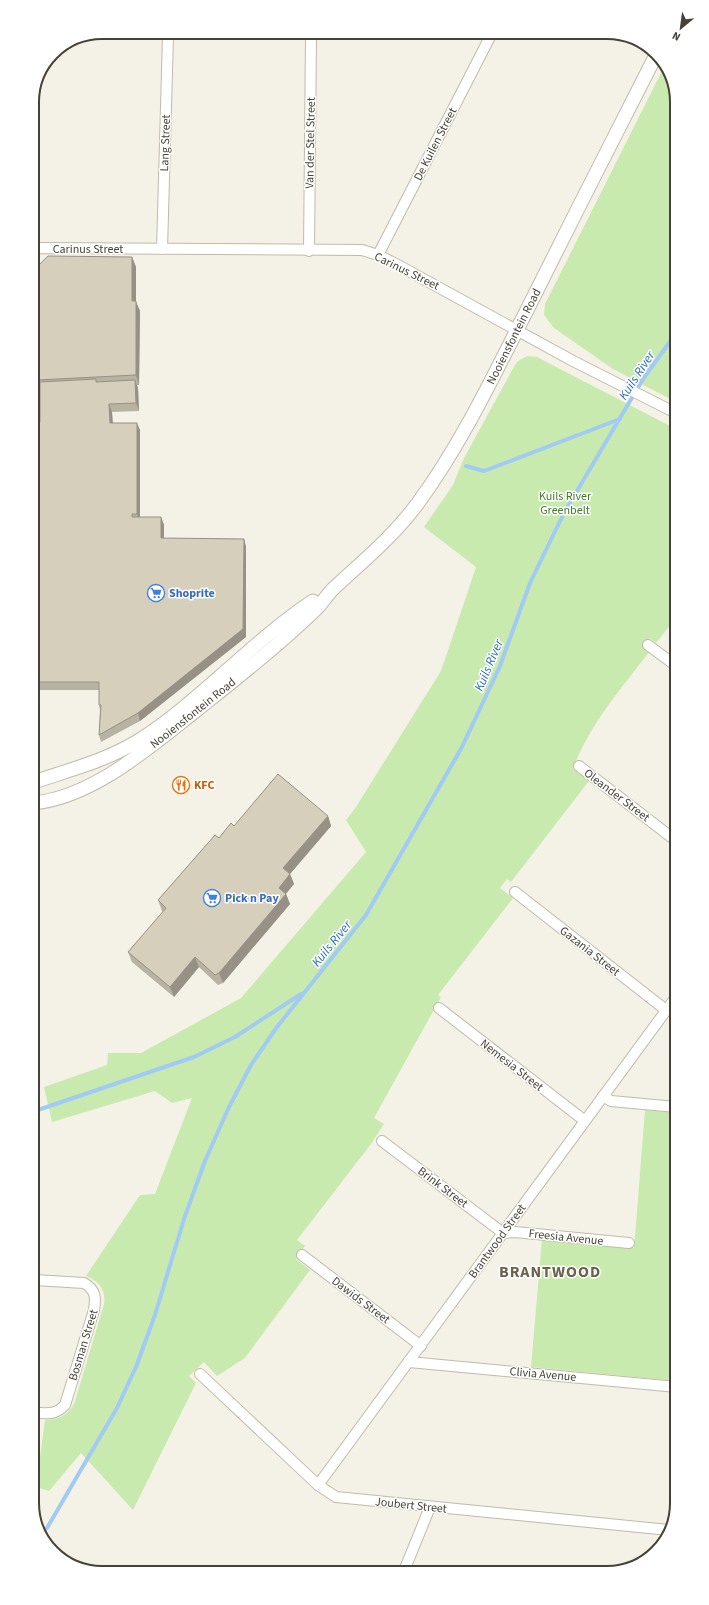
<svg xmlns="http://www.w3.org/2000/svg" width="709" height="1605" font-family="'Source Sans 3',sans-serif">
  <rect width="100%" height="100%" fill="#f4f2e7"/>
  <g fill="#c9eaae">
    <polygon points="664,67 673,79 674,401 613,369 554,328 544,315 545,304"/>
    <path d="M 527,356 L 537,357 L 674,428 L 675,619 L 656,643 L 650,638 L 643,648 L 649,652 C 621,689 589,725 573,769 L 589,781 L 511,882 L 507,879 L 500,888 L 513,898 L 438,995 L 441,997 L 374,1118 L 384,1124 L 371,1144 L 297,1240 L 305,1246 L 296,1259 L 310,1270 L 245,1358 L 217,1376 L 204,1362 L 189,1376 L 196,1383 L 133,1510 L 81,1453 L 49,1491 L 36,1487 L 45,1420 C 59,1419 67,1416 74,1404 L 104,1304 C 106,1290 99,1281 86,1276 L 140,1195 L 155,1194 L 192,1098 L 172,1103 L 155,1091 L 52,1122 L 44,1087 L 107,1065 L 108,1053 L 141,1053 L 241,998 L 366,852 L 346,820 L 356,807 L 441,671 L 476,567 L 424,527 L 453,485 L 464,458 L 515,365 L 518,361 Z"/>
    <polygon points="645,1110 676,1113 677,1381 531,1367 542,1239 634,1248"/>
  </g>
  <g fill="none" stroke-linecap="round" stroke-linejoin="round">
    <g stroke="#a1caf4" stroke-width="4">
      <polyline points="466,466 484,471 620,419"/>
      <polyline points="35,1111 194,1057 235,1037 301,994"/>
      <polyline points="41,1533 47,1528 117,1408 136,1367 155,1315 184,1219 205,1161 229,1107 251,1065 277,1027 366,915 462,747 500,666 530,583 564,513 643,379 674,336"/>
    </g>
    <g stroke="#c0baa9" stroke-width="12">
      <g id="minor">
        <polyline points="162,249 168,36"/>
        <polyline points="309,251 311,35"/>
        <polyline points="33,252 37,248 362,250 378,255 396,264 573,361 674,412"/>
        <polyline points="378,255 492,33"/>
        <polyline points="648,645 675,665"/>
        <polyline points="579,766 675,840"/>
        <polyline points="515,892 666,1010"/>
        <polyline points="439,1008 585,1121"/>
        <polyline points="603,1096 611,1101 676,1107"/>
        <polyline points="382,1141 503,1233 515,1232 629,1243"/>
        <polyline points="302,1255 421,1346"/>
        <path d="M 35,1280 L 84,1283 C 96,1290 96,1298 94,1310 L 65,1405 C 56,1415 48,1413 36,1413"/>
        <polyline points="409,1362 677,1387"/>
        <polyline points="200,1374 318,1485 336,1497 669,1530"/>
        <polyline points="318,1485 676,997"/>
        <polyline points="404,1571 430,1507"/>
      </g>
    </g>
    <g stroke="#c0baa9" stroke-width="15">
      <g id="tertiary">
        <path d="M 34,782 C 69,770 105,761 138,741 C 201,701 250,643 313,601"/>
        <path id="s1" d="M 34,803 C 94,797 152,745 198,709 C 238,677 280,644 317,608 C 323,602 327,595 333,589 C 364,560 392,538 418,503 C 462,443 495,373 529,306 C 571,222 613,139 656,55"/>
      </g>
    </g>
    <use href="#minor" stroke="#fff" stroke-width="10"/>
    <use href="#tertiary" stroke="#fff" stroke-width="13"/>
  </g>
  <g fill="#b8b2a2">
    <polygon points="132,257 136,267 136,302 140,311 139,385 137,385 138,388 139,411 112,412 113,423 140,430 140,517 161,517 164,525 164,538 244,539 246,547 246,637 140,721 101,742 99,735 100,710 99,705 99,690 39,690 36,682 40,422 40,388 37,380"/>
    <polygon points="328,816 331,826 290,874 294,884 286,894 290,904 223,983 218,985 199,967 174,997 132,962 128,952 163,912 162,911 158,900 234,826"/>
  </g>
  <g fill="#969184">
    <polygon points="132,257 136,267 136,302 140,311 139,385 136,375 132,301"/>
    <polygon points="135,380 138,388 139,411 136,403"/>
    <polygon points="109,404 112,412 113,430 110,423"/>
    <polygon points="137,423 140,430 140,522 137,514"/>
    <polygon points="161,517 164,525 164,546 161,538"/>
    <polygon points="244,539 246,547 246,637 140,721 138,713"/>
    <polygon points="328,816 331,826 290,874 294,884 282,898 279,888 283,868"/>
    <polygon points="286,894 290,904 223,983 219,973"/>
    <polygon points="195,957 199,967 174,997 170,987"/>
  </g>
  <g fill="#d6cfbc" stroke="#969184">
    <polygon points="48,256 132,257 132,301 136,301 136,375 37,380 37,267"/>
    <polygon points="96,379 96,382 135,380 136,403 109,404 110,423 137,423 137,514 132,514 132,517 161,517 161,538 244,539 243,629 138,713 99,735 101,705 99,705 99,682 36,682 37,422 40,422 40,382"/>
    <polygon points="278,774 328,816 283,868 290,874 279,888 286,894 219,973 215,975 195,957 170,987 128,952 166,908 158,900 215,835 219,838 231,823 234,826"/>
  </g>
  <defs>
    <g id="supermarket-ring" transform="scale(0.9)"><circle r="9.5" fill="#fff" stroke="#3f7fe0" stroke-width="1.5"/><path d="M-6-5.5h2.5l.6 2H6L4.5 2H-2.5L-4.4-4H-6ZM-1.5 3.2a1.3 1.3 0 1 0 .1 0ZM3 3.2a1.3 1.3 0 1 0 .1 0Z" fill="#3f7fe0"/></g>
    <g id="restaurant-ring" transform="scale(0.9)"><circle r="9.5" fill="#fff" stroke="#e8710a" stroke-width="1.5"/><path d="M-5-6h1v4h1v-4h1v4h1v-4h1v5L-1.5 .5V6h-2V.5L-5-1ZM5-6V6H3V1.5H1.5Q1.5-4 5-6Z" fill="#e8710a"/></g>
  </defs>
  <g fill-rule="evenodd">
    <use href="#supermarket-ring" x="156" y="593"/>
    <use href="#restaurant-ring" x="181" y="785"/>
    <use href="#supermarket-ring" x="212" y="898"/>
  </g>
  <g text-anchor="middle" stroke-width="3" stroke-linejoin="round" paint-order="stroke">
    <g font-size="12" fill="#484236" stroke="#fff">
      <text transform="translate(165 143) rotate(-88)" y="4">Lang Street</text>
      <text transform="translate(310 143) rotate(-89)" y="4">Van der Stel Street</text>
      <text transform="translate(435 144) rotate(-63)" y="4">De Kuilen Street</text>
      <text x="88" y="253">Carinus Street</text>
      <text transform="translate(407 271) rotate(26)" y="4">Carinus Street</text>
      <text dy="4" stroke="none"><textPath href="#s1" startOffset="686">Nooiensfontein Road</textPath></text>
      <text dy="4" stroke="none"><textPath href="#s1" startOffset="185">Nooiensfontein Road</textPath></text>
      <text transform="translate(617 795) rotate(37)" y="4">Oleander Street</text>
      <text transform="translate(590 951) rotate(38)" y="4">Gazania Street</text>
      <text transform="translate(512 1065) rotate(38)" y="4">Nemesia Street</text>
      <text transform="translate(443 1187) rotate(37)" y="4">Brink Street</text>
      <text transform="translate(566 1237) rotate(6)" y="4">Freesia Avenue</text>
      <text transform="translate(497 1241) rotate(-54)" y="4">Brantwood Street</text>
      <text transform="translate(361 1300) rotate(37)" y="4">Dawids Street</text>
      <text transform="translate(83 1345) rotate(-73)" y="4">Bosman Street</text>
      <text transform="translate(543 1374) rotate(5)" y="4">Clivia Avenue</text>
      <text transform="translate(411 1505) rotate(6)" y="4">Joubert Street</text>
    </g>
    <g font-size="12" fill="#3e7d26" stroke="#fff">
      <text x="565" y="500">Kuils River<tspan x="565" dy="14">Greenbelt</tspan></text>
    </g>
    <g font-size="12" font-weight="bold" fill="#366cbe" stroke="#fff" text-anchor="start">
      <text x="169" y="597">Shoprite</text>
      <text x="225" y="902">Pick n Pay</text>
    </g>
    <g font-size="12" font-weight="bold" fill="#c56008" stroke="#fff" text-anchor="start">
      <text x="194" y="789">KFC</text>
    </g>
    <g font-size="13" font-style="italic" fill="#296fb9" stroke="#fff">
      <text transform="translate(636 375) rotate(-57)" y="5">Kuils River</text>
      <text transform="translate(488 665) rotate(-67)" y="5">Kuils River</text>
      <text transform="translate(331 943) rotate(-51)" y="5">Kuils River</text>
    </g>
    <g font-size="16" font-weight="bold" letter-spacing="1" fill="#6b624c" stroke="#fff">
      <text x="550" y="1277">BRANTWOOD</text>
    </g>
  </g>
  <path d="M0 0H709V1605H0ZM102 39H607A63 63 0 0 1 670 102V1503A63 63 0 0 1 607 1566H102A63 63 0 0 1 39 1503V102A63 63 0 0 1 102 39Z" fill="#fff" fill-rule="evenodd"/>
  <path fill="none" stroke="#484236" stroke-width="2" d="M102 39H607A63 63 0 0 1 670 102V1503A63 63 0 0 1 607 1566H102A63 63 0 0 1 39 1503V102A63 63 0 0 1 102 39Z"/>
  <g transform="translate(681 28) rotate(209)" stroke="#ffffff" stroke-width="3" paint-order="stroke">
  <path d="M0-3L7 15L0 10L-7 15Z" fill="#484236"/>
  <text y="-6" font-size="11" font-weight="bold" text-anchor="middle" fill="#484236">N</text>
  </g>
</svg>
